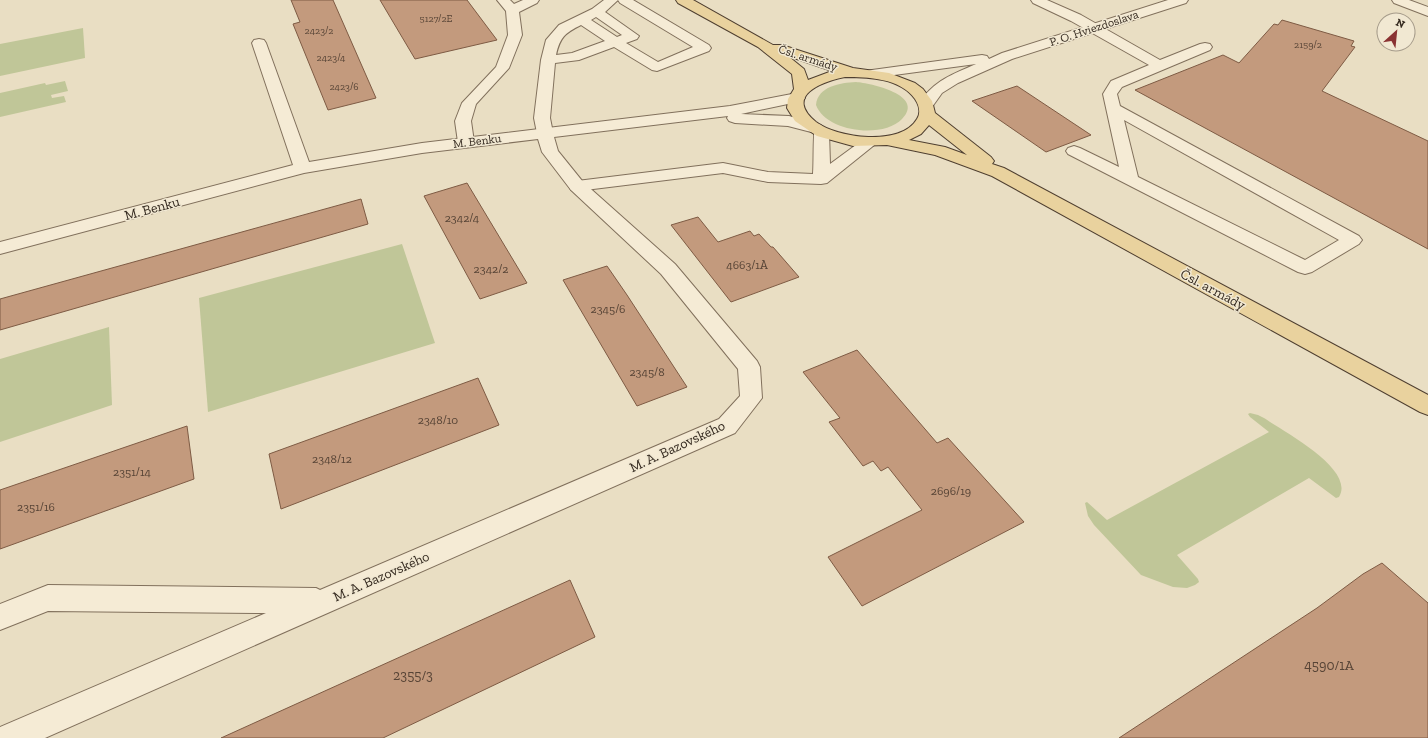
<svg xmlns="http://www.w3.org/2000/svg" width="1428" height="738" font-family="'Zilla Slab',serif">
  <rect width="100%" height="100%" fill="#e9dec3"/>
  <g fill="#c0c698">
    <polygon points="83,28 85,58 0,76 0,44"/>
    <polygon points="65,81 68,91 51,95 52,98 64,96 66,102 0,117 0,93 45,83 46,85"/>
    <path d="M 856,82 C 870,83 926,95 902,119 C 883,139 826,132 816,105 C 818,86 840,83 856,82 Z"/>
    <polygon points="402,244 435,343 208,412 199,298"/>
    <polygon points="109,327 112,405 0,442 0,359"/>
    <path d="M 1250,413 L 1258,415 L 1264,418 C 1283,431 1356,469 1339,497 L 1336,498 L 1309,478 L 1177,555 L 1198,579 L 1199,582 L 1195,585 L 1187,588 L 1173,587 L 1141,575 L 1094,525 L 1088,516 L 1085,503 L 1087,502 L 1107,520 L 1269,432 L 1250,417 L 1248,414 Z"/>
  </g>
  <g fill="#c39a7d" stroke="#7e5b44">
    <polygon points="291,0 333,0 376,98 328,110 293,24 300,22"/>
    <polygon points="380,0 467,0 497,40 415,59"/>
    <polygon points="1282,20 1354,41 1351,46 1355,47 1322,91 1428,141 1428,249 1135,90 1223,55 1239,63 1274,24 1278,25"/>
    <polygon points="1017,86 1091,135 1046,152 972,101"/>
    <polygon points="467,183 527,283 480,299 424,196"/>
    <polygon points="361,199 368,224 0,330 0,299"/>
    <polygon points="698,217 718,242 750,231 754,236 759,234 771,247 773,247 799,277 731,302 671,225"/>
    <polygon points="607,266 627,295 687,387 637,406 563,280"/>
    <polygon points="857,350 937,443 948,438 1024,522 862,606 828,557 922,510 888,467 881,471 873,461 863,466 829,422 840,418 803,372"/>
    <polygon points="478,378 499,425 281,509 269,454"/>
    <polygon points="187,426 194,479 0,549 0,490"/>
    <polygon points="1382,563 1428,603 1428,738 1119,738 1317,608 1363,574"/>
    <polygon points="570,580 595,637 383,738 221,738"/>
  </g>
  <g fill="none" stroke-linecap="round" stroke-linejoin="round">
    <g stroke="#81705c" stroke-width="2">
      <g id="lane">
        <polygon points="497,0 510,0 514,4 523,0 539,0 537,3 519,12 522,35 509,68 476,104 471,121 474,142 472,145 466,147 460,145 458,142 455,121 462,103 496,67 508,35 506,11"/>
        <path d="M 604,0 L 633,0 L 709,45 L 711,48 L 709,51 L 657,71 L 652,70 L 614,47 L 579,60 L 555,63 L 550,118 L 553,133 L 551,136 L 545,138 L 539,136 L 537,133 L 534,118 L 541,60 L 546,40 L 559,25 L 592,9 ZM 618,0 L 620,3 L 693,47 L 658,62 L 626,43 L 637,39 L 639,36 L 605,12 ZM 596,17 L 622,35 L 617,37 L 591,20 ZM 581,25 L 605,41 L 572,53 L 556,55 C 560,37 565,33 581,25 Z"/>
        <path d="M 1031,0 L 1047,0 L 1081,15 L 1160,60 L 1200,44 L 1205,43 L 1210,44 L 1212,47 L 1210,50 L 1122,87 L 1117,94 L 1120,106 L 1359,236 L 1362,240 L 1359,244 L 1312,272 L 1305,274 L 1298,272 L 1068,154 L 1066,151 L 1068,148 L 1074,146 L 1080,148 L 1119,167 L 1103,94 L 1111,81 L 1149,65 L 1071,21 L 1033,3 ZM 1124,120 L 1339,240 L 1305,260 L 1138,177 Z"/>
        <polygon points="1392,0 1409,0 1428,7 1428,16 1394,3"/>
        <path d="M 821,127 L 827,129 L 829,132 L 830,164 L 864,139 L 870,137 L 876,139 L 878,142 L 827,183 L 821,184 L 768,182 L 723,173 L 577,191 L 571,190 L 569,186 L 571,182 L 577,181 L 723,163 L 768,172 L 813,174 C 814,165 813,132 815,129 Z"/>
      </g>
    </g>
    <g stroke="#81705c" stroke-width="2">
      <g id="street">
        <path d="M 1168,0 L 1188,0 L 1186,3 L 1012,59 L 958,83 L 942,93 L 932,107 L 926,109 L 920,107 L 918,104 C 935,80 951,75 976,64 L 872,78 L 867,77 L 865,74 L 867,71 L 872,70 L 982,55 L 987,56 L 989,59 L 1002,53 Z"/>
        <polygon points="259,39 264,40 266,43 309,162 422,143 730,106 797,93 802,95 805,98 802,101 741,114 789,116 821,125 823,128 821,131 815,133 788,126 735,123 729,121 727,118 728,116 554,137 558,151 583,182 675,264 757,361 760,367 762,398 735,433 45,738 0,738 0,727 266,613 48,611 0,630 0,604 48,585 316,588 320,590 719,419 740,396 738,369 661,274 571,190 542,152 538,139 422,153 304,173 0,254 0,242 293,165 252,43 254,40"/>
      </g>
    </g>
    <g stroke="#4f3f30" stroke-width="2">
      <path id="primary" d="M 676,0 L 693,0 L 773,45 L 782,45 L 853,68 L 889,73 L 915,83 L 923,89 L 932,101 L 935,113 L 991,157 L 994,161 L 992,164 L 1004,168 L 1428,395 L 1428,415 L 1420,412 L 992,176 L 935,155 L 887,145 L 853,146 L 817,136 L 795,121 L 787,108 L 788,99 L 794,89 L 792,74 L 758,47 L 678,3 ZM 788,56 L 832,71 L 808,80 L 804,69 ZM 845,77 C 868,77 900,78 915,99 C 919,105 921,113 917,119 C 901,147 837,138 816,122 C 784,96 821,82 845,77 ZM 929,125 L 967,155 L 945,147 L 909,140 L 921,134 Z"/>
    </g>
    <use href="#lane" fill="#f5ebd5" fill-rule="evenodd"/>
    <use href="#street" fill="#f5ebd5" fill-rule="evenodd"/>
    <use href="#primary" fill="#e9d29e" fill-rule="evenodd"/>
  </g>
  <g text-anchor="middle" stroke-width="3" stroke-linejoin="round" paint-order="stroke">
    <g font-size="10" fill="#574436">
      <text x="436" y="22">5127/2E</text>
      <text x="319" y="34">2423/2</text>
      <text x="1308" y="48">2159/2</text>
      <text x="331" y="61">2423/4</text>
      <text x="344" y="90">2423/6</text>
    </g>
    <g font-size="12" fill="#33281e" stroke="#f1e8d2">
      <text transform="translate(1094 28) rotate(-18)" y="4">P. O. Hviezdoslava</text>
      <text transform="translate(808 58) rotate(18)" y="4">Čsl. armády</text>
      <text transform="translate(477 141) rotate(-7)" y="4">M. Benku</text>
    </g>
    <g font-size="12" fill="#574436">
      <text x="462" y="222">2342/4</text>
      <text x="747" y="269">4663/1A</text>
      <text x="491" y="273">2342/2</text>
      <text x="608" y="313">2345/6</text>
      <text x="647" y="376">2345/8</text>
      <text x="438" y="424">2348/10</text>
      <text x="332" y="463">2348/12</text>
      <text x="132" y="476">2351/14</text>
      <text x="951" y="495">2696/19</text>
      <text x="36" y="511">2351/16</text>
    </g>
    <g font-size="14" fill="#33281e" stroke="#f1e8d2">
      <text transform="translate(152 208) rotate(-15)" y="5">M. Benku</text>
      <text transform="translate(1213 289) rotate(28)" y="5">Čsl. armády</text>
      <text transform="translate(677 446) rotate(-25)" y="5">M. A. Bazovského</text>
      <text transform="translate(381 576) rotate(-24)" y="5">M. A. Bazovského</text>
    </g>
    <g font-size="14" fill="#574436">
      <text x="1329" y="670">4590/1A</text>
      <text x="413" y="680">2355/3</text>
    </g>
  </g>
  <g transform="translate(1396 32) rotate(27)"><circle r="19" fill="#f1e8d2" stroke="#a59b8a"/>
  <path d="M0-3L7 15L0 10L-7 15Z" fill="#8a3232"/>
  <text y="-6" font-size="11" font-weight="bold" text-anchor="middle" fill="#33281e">N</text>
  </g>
</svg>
